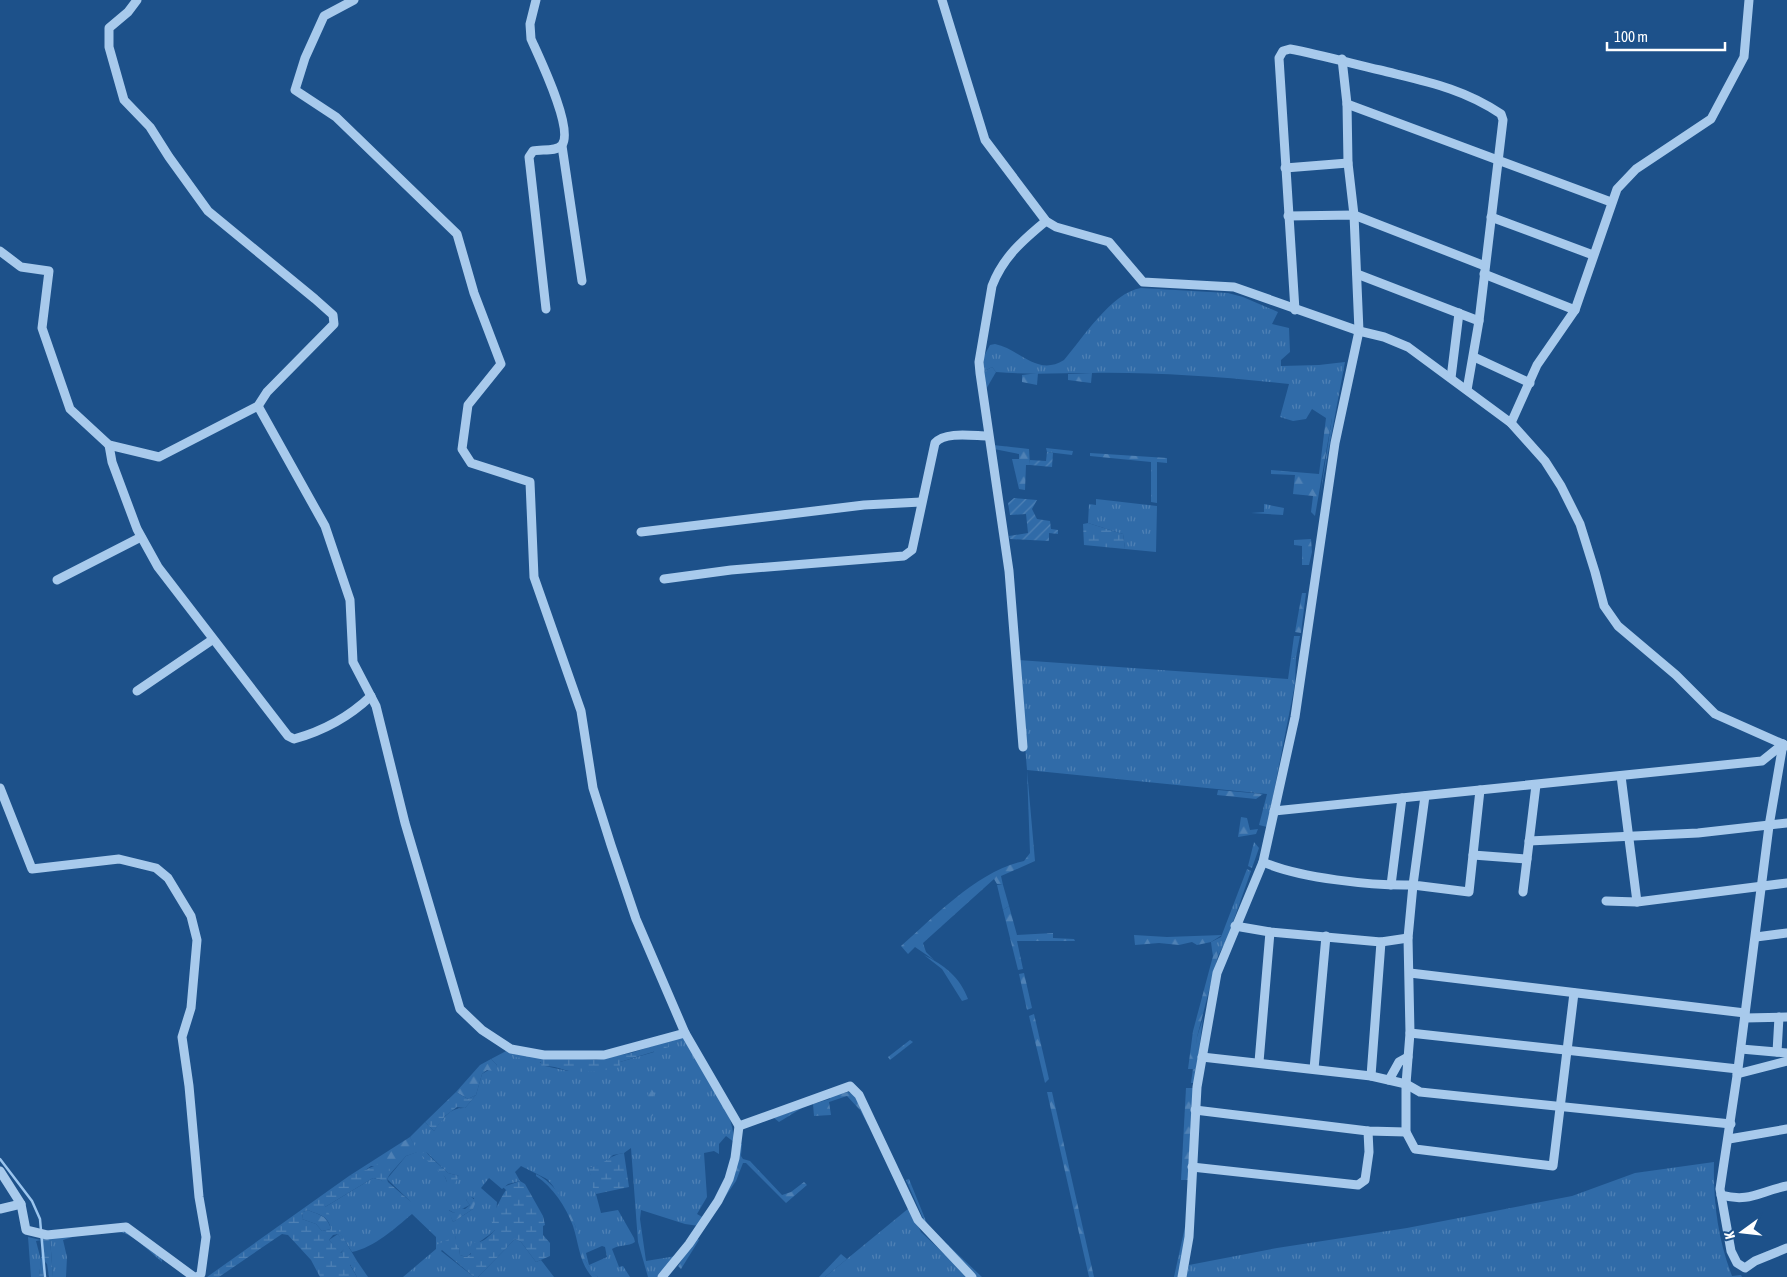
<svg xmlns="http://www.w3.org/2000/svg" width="1787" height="1277" font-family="'Asap Condensed',sans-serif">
  <defs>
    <pattern id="grass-tufts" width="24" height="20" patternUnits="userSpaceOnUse" patternTransform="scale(1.25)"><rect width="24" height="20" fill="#306ba8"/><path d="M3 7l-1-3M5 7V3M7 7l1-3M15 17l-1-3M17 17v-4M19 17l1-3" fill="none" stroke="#4f81b5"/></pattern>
    <pattern id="forest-firs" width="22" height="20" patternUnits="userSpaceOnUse" patternTransform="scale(1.25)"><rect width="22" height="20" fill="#306ba8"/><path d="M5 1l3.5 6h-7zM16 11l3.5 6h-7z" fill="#4f81b5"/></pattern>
    <pattern id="wetland-marsh" width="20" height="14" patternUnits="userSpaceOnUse" patternTransform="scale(1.25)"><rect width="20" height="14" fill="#306ba8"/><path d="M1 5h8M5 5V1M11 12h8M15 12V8" fill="none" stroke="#4f81b5"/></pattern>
    <pattern id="garden-furrows" width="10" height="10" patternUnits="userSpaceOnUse" patternTransform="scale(1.25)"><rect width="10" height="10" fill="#306ba8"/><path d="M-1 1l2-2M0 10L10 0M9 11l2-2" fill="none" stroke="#4f81b5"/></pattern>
  </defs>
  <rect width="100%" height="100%" fill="#1d518a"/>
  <g fill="url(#grass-tufts)" fill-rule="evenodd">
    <path d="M 1141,288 L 1228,293 L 1243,297 L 1278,312 L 1272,324 L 1289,328 L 1290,352 L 1281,360 L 1281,366 L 1319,365 L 1345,362 L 1320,496 L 1332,418 L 1326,418 L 1312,409 L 1306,419 L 1293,421 L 1280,417 L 1289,384 C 1223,377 1157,372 1091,373 C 1059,373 1028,375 996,372 L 992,367 L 983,372 L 984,356 L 990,345 L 995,344 C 1020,349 1037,377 1064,360 C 1082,339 1112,292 1141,288 Z"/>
    <polygon points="1096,499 1157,506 1156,552 1125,549 1123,534 1088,523 1089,504 1096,505"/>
    <polygon points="1264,504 1284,508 1283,515 1251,513 1264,512"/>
    <polygon points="1296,657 1295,684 1267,827 1259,825 1267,794 1027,770 1018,660 1288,679 1291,658"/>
    <polygon points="1254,842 1259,848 1252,868 1248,866"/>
    <polygon points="1247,869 1251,871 1227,939 1218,956 1217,950 1212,950 1211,942 1221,937"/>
    <polygon points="997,885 1003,885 1009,906 1003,910"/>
    <path d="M 924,955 C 944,965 960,977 968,999 L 962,1001 L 942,969 Z"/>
    <polygon points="1203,1018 1195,1083 1191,1083 1197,1037"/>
    <path d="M 680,1037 L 684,1038 C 703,1070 733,1104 734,1142 L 726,1136 L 719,1144 L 719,1154 L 714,1151 L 704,1153 L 707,1197 L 697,1214 L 704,1218 L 699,1226 L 685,1224 L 641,1210 L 640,1219 L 646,1261 L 676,1256 L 658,1277 L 648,1277 L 638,1242 L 631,1148 L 624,1153 L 613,1155 L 604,1164 L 589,1168 L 601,1213 L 618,1210 L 634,1238 L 635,1242 C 628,1247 620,1244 612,1249 L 619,1267 L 623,1266 L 630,1277 L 598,1277 L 591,1272 L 582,1254 L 575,1225 L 553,1186 L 547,1179 L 521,1166 L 515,1172 L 520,1181 L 508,1184 L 502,1189 L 489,1178 L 481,1188 L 497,1202 L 495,1230 C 490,1235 481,1240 476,1245 C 472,1250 472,1254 466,1257 L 460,1255 L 459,1248 L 454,1243 L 456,1236 L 441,1251 L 474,1277 L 403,1277 L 436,1249 L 436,1237 L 412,1214 C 394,1229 375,1247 352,1252 L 325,1210 L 325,1207 L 373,1178 L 381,1180 L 411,1202 L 387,1179 L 406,1156 L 417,1152 L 410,1137 L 425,1122 L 434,1131 C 442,1119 450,1107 465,1108 L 476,1095 L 482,1074 L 497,1065 L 491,1059 L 508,1050 L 537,1060 L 545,1066 L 568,1071 L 620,1062 L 654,1052 L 654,1050 L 668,1047 L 668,1041 ZM 426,1152 L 448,1173 L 459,1176 L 447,1182 L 445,1177 ZM 470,1197 L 474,1198 L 473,1209 L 453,1222 L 449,1210 L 454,1213 L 470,1205 L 466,1200 ZM 602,1246 L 605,1247 L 607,1257 L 589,1265 L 586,1253 Z"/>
    <path d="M 1714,1162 C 1713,1202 1718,1239 1732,1276 L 1741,1275 L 1742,1277 L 1186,1277 L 1189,1265 L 1277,1248 L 1407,1228 L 1572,1196 L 1635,1173 Z"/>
    <polygon points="909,1179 928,1226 982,1277 975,1277 927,1227 906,1180"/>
    <polygon points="909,1208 921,1232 969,1277 825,1277"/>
    <polygon points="1186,1222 1187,1237 1178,1277 1174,1277"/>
    <path d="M 120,1229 L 134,1233 L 162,1259 L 162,1262 C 151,1253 140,1241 128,1235 C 114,1227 79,1235 63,1240 L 67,1257 L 66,1277 L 53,1277 L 50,1238 Z"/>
    <polygon points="28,1237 41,1240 36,1241 41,1260 39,1277 31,1277"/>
    <polygon points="515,1239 521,1242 536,1262 541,1260 554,1277 478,1277"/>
    <polygon points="357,1261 368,1277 357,1277 350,1264"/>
  </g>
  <g fill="url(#forest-firs)">
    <polygon points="992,367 996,372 985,391 983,372"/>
    <polygon points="1038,373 1037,385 1022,382 1022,375"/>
    <polygon points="1092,373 1091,383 1068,380 1068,374"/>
    <polygon points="1326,418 1332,418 1315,516 1311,512 1313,496 1293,494 1295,475 1271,474 1271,470 1319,474"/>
    <polygon points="993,445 1029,449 1030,465 1026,465 1025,490 1019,489 1012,459 1019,459 1019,454 994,449"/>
    <polygon points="1046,448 1073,451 1072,455 1047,452"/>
    <polygon points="1090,453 1167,458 1167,463 1157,462 1157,503 1151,502 1151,462 1090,456"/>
    <polygon points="1311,539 1312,552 1309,565 1302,565 1302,546 1294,545 1294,540"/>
    <polygon points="1302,593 1306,593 1301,633 1295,632"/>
    <polygon points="1294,636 1300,636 1296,657 1291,658"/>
    <path d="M 1027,770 L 1035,861 L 1001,876 L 1003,885 L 997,884 L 994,879 L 923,943 L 926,952 L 934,960 L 915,947 L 908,954 L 901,946 C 935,916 979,870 1024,861 L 1030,853 Z"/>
    <polygon points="1218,790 1263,794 1256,799 1217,795"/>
    <polygon points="1241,817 1247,818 1250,830 1258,829 1256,834 1238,837"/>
    <polygon points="1009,906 1017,935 1053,933 1053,938 1074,939 1075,941 1017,941 1023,969 1018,970 1003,910"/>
    <polygon points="1134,935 1167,937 1222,935 1211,942 1197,945 1192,942 1179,945 1159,943 1135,945"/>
    <polygon points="1212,950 1217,950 1218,956 1197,1037 1195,1069 1188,1069 1193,1031 1213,956"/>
    <polygon points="1024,973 1032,1008 1027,1010 1019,974"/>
    <polygon points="1034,1014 1049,1079 1045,1083 1029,1016"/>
    <polygon points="910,1040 913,1042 890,1060 888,1057"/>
    <polygon points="491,1059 497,1065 493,1071 487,1070 482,1074 476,1095 468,1099 456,1092 480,1065"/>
    <polygon points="649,1074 651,1074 653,1088 651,1088 654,1093 652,1103 657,1101 658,1108 651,1118 648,1103"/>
    <polygon points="1186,1088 1194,1088 1188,1180 1181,1180"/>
    <polygon points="848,1092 854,1094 869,1124 868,1125 860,1110 847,1096 829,1102 831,1115 814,1116 813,1104 830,1099 830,1096"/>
    <polygon points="1047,1092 1052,1092 1094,1277 1089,1277"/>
    <polygon points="802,1108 779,1122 774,1118"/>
    <polygon points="410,1137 418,1152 406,1156 390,1174 390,1166 371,1166 360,1174 349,1176"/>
    <polygon points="738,1144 742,1144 741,1156 743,1159 750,1161 782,1195 791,1192 804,1182 807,1185 786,1203 746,1163 743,1163 736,1181 708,1222"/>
    <path d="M 536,1174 C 555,1183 568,1205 575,1225 C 582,1243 581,1264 598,1277 L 592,1277 C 579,1262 579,1244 573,1226 C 566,1207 553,1187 536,1176 Z"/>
    <polygon points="470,1196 476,1201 473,1209 453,1222 448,1210 454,1213 459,1208 465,1209 470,1205 466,1200"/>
    <path d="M 308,1210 C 319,1215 327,1215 331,1229 L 322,1231 L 316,1224 L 302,1219 L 303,1212 Z"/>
    <polygon points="338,1234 346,1248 340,1253 329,1240"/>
    <polygon points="696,1237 699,1240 681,1269 678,1266"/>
    <polygon points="841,1254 847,1259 825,1277 819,1277"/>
  </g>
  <g fill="url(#wetland-marsh)" fill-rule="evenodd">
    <polygon points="1088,523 1123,534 1125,549 1084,545 1083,524"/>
    <path d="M 668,1041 L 669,1047 L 620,1062 L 620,1067 C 603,1071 586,1073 569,1071 C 561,1069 554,1066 545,1066 L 542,1071 L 541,1062 L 537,1063 L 537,1060 L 514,1057 L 514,1054 L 596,1060 L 631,1053 Z"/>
    <polygon points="456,1092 468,1099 476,1095 465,1108 457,1107 445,1116 434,1131 425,1122"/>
    <polygon points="425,1152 448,1173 459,1176 454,1185 447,1182 445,1177 420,1154"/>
    <path d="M 624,1153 L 629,1187 L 596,1194 L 593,1188 L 589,1168 C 606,1164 609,1155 624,1153 Z"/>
    <path d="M 383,1162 L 390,1166 L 390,1174 L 387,1179 L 388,1182 L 411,1202 L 410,1205 L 405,1207 L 381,1180 L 373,1178 L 325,1207 L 357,1261 L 350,1265 L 357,1277 L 320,1277 L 311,1260 L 288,1235 L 282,1234 L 219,1277 L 207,1277 L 349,1176 C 362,1173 370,1167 383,1162 ZM 308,1210 C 319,1215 328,1215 331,1229 L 322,1231 L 316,1224 L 302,1219 L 303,1212 ZM 338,1234 L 345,1248 L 341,1253 L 329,1240 L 333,1235 Z"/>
    <path d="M 520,1181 L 525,1184 L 543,1216 L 545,1225 L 543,1226 L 543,1235 L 550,1243 L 550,1256 L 536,1262 L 521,1242 L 515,1239 L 478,1277 L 474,1277 L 436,1245 L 456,1236 L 455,1243 L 459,1248 L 460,1255 L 466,1257 L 471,1254 L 470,1248 L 472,1242 C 482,1245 489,1236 495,1230 L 490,1218 C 497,1209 499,1200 506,1190 L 503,1187 Z"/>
    <polygon points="50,1238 53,1277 49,1277 47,1264 44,1261 43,1277 39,1277 43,1239"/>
  </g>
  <g fill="url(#garden-furrows)">
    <polygon points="1047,452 1053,453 1052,467 1030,465 1030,460 1046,461"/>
    <polygon points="1014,498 1037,500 1032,509 1037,519 1050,521 1051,529 1058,530 1058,534 1049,533 1049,541 1010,539 1009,536 1028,533 1026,514 1010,515 1008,503"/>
  </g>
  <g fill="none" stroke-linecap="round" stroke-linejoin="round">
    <polyline stroke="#9bc5ee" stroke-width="2.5" points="0,1159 32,1201 40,1219 45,1277"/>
    <g stroke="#a8caec" stroke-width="9">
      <polyline points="354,0 324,16 305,58 295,90 336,117 457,234 474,293 501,364 468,405 462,449 471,463 530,482 534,577 581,711 593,788 611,845 636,919 685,1033 739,1126 735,1158 729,1179 718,1201 689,1244 662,1277"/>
      <path d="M 536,0 L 530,24 L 531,39 C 539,57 574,129 562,145 C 556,152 542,149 533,151 L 529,157 L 546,309"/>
      <polyline points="942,0 985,140 1046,221 1056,227 1109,242 1143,282 1234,287 1359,331 1384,337 1408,347 1511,423 1537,365 1575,310 1617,189 1636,169 1711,119 1744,57 1749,0"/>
      <polyline points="1347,104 1611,202"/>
      <polyline points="562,146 582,281"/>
      <polyline points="1285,168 1348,163"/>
      <polyline points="1288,216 1354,215 1485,266"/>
      <polyline points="1491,217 1593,255"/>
      <polyline points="0,251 21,267 49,271 42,328 70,409 109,445 159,457 258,406 267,392 334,324 333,315 315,299 208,211 169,157 150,127 124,100 109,47 109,28 128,12 137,0"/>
      <polyline points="1357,274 1479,321 1467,390"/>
      <polyline points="1484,274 1575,310"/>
      <path d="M 1295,310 L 1279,58 L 1283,51 L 1290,49 C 1321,55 1350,63 1380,70 C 1424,81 1463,88 1501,114 L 1503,120 L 1479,321"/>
      <polyline points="1474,357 1530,383"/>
      <polyline points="1451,378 1459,313"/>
      <polyline points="258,406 325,526 350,600 353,662 376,706 405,823 460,1009 482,1030 511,1049 544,1055 604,1055 685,1033"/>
      <polyline points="1511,423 1545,461 1561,486 1580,524 1595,572 1604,606 1618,626 1676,675 1715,714 1787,746"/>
      <path d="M 109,445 L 112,462 L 137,529 L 158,567 L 288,736 L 294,739 C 323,731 349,717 371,696"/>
      <polyline points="641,532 864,505 921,502"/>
      <path d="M 664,579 L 731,570 L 904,556 L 912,550 L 935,443 C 945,431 974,436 988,436"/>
      <polyline points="57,580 141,537"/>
      <polyline points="137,691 212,640"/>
      <polyline points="1783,744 1769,826 1738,1069 1720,1189 1731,1251 1737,1263 1745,1268 1755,1261 1787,1248"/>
      <path d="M 1023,747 L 1009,571 L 980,373 L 979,362 L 992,286 C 1003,257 1023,240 1046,221"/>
      <polyline points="1621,776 1637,902 1787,883"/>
      <polyline points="0,788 32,869 119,859 156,868 168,878 191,916 197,940 191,1008 182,1037 189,1086 199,1197 206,1237 201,1274 197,1277"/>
      <polyline points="1425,796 1413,885 1469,892 1480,790"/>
      <polyline points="1274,811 1762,761 1783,744"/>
      <polyline points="1529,841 1698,833 1787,823"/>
      <polyline points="1473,855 1527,859"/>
      <path d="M 1263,862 C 1299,878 1373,886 1413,885 L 1408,938 L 1410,1033 L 1406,1084 L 1406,1132 L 1415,1149 L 1553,1166 L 1574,993"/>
      <polyline points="1391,885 1402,798"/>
      <polyline points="1523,892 1536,785"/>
      <polyline points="1606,901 1637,902"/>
      <polyline points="1235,926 1270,932 1381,942 1408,938"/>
      <polyline points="1756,937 1787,933"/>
      <polyline points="1410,973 1745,1013"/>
      <polyline points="1745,1018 1787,1017"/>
      <polyline points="1410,1033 1738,1069"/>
      <polyline points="1741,1049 1787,1053"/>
      <polyline points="1777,1052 1779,1017"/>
      <polyline points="1202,1057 1371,1076 1406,1084 1420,1092 1731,1124"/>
      <polyline points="1259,1062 1270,932"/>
      <polyline points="1314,1069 1326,936"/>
      <polyline points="1737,1074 1787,1061"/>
      <polyline points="1371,1076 1381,942"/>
      <polyline points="1389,1080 1399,1062 1408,1057"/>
      <polyline points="1195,1110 1368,1131 1406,1132"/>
      <polyline points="739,1126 850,1086 859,1095 918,1220 972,1277"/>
      <polyline points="1729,1139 1787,1129"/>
      <polyline points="1192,1167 1358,1185 1365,1180 1369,1152 1368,1131"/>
      <polyline points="0,1171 21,1204 26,1230 47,1235 126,1227 194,1277"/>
      <path d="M 1721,1195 C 1750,1203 1760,1191 1787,1186"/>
      <polyline points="0,1209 21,1204"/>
      <polyline points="1182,1277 1189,1237 1197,1087 1217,973 1263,862 1295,717 1335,443 1359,331 1354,215 1348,163 1347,104 1342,59"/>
    </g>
  </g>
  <g transform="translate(1742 1232) rotate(255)" stroke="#1d518a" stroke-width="4" paint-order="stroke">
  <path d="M0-4L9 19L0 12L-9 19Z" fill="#ffffff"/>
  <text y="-8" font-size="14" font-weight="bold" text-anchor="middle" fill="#ffffff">K</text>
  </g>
  <path d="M1607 42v8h118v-8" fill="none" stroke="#ffffff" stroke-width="2.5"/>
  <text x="1614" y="42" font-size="15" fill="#ffffff" stroke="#1d518a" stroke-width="4" paint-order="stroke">100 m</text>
</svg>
